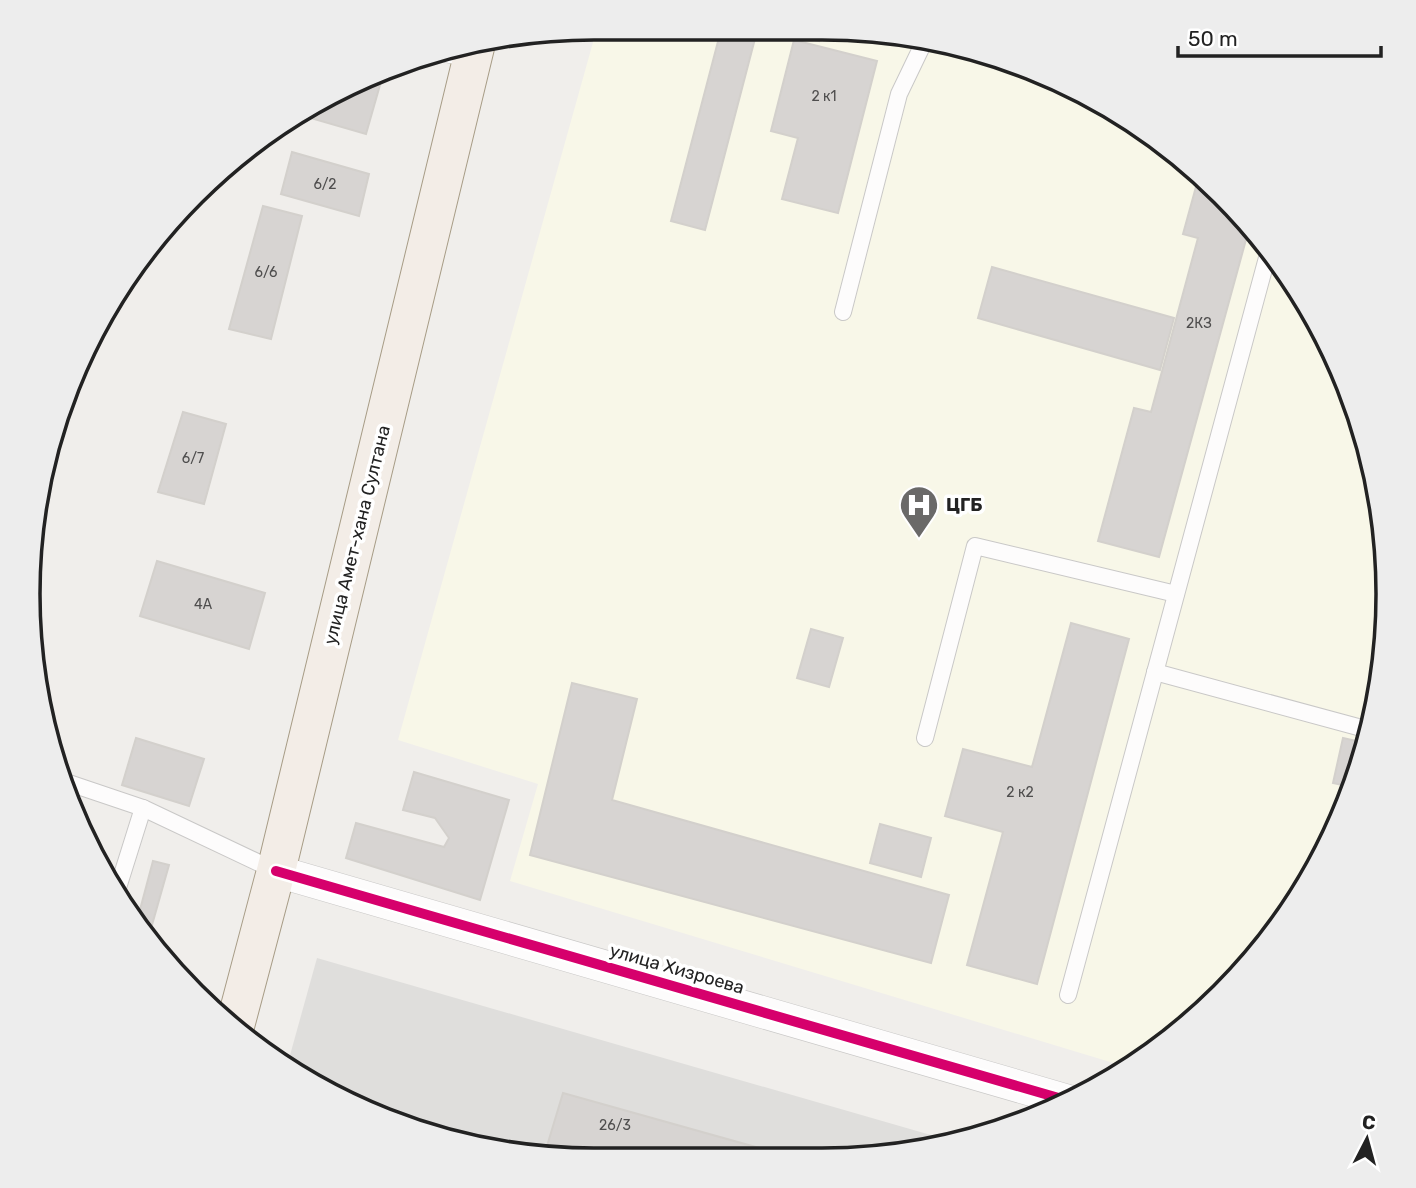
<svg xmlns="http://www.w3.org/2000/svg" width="1416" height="1188" font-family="Rubik,sans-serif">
  <rect width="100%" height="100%" fill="#f0eeeb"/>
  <polygon fill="#dfdedc" points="317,958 955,1142 932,1149 822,1160 557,1159 412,1130 311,1084 287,1066"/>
  <polygon fill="#f8f7e8" points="597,28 895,33 1072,86 1166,145 1247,221 1345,378 1377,484 1388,594 1377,705 1345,811 1292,909 1222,994 1130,1068 510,881 538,784 398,740"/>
  <g fill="#d7d4d2" stroke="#d3d0cc" stroke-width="2">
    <polygon points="721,30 757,31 705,230 671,221"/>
    <polygon points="779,31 821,32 819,41"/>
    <polygon points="794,40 877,61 838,213 782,199 798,138 771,131"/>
    <polygon points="362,80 380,85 366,134 300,115 343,87"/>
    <polygon points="292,152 369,174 359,216 281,194"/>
    <polygon points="1199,176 1250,225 1159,557 1098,541 1134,408 1151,412 1198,238 1183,234"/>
    <polygon points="263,206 302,216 271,339 229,329"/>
    <polygon points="992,267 1174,318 1160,370 978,318"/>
    <polygon points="183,412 226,424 204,504 158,492"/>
    <polygon points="157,561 265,593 249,649 140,616"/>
    <polygon points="1071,623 1129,639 1037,984 967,965 1003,832 945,816 963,749 1032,767"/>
    <polygon points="811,629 843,638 829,687 797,678"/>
    <polygon points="572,683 637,699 612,800 949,895 931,963 530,855"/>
    <polygon points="136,738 204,759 189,806 122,785"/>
    <polygon points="1343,738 1365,743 1352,787 1333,783"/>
    <polygon points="414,772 509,800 480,900 346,858 356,823 444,847 449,838 435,818 403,810"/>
    <polygon points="880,824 931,838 921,877 870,863"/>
    <polygon points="153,861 169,865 152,925 137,921"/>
    <polygon points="563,1093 802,1160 544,1156"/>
  </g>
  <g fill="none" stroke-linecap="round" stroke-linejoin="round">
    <g stroke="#c9c8c7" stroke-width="18">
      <g id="service">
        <polyline points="843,312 899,94 924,42"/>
        <polyline points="1155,672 1369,730"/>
        <polyline points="925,738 975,546 1176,594"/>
        <polyline points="63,781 143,808 276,871"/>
        <polyline points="116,894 143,808"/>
        <polyline points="1068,995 1268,254"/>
      </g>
    </g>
    <g stroke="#c9c8c7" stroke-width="33">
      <g id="minor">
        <polyline points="450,47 474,51"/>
        <polyline points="276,871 1069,1101"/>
      </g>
    </g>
    <g stroke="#a79c86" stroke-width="40">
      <polyline id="primary" points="235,1026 276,871 476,43"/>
    </g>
    <use href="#service" stroke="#fdfcfc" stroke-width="16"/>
    <use href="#minor" stroke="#fdfcfc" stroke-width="32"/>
    <use href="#primary" stroke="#f3ede7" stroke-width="38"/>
    <g stroke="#fff" stroke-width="15">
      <polyline id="cycleway" points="276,871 1069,1101"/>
    </g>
    <use href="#cycleway" stroke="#d6006c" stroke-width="10"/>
  </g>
  <defs>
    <g id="hospital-pin" transform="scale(2.0125)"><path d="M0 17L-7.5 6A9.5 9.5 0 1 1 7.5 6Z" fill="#6a6968" stroke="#fff"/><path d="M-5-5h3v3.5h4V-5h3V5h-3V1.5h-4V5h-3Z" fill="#fff"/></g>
  </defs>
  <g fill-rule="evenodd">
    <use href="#hospital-pin" x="919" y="505"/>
  </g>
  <g text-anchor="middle" stroke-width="7" stroke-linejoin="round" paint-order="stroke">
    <g font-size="14" fill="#4f4e4e">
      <text x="824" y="101">2 к1</text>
      <text x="325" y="189">6/2</text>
      <text x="266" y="277">6/6</text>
      <text x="1199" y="328">2КЗ</text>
      <text x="193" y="463">6/7</text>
      <text x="203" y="609">4А</text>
      <text x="1020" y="797">2 к2</text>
      <text x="615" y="1130">26/3</text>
    </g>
    <g font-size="18" font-weight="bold" fill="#222" stroke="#fff" text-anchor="start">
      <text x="946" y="511">ЦГБ</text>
    </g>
    <g font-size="18" fill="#222" stroke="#fff">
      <text transform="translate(357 535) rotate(-76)" y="6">улица Амет-хана Султана</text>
      <text transform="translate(677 969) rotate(16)" y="6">улица Хизроева</text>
    </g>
  </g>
  <path d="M0 0H1416V1188H0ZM594 40H822A554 554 0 0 1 1376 594V594A554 554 0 0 1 822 1148H594A554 554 0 0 1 40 594V594A554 554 0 0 1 594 40Z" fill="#ededed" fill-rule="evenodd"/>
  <path fill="none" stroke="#222" stroke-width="3.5" d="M594 40H822A554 554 0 0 1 1376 594V594A554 554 0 0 1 822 1148H594A554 554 0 0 1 40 594V594A554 554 0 0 1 594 40Z"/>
  <g transform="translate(1367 1139) rotate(6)" stroke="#ffffff" stroke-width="5" paint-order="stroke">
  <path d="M0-5L12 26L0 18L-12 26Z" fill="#222222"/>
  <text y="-10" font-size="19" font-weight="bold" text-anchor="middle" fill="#222222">С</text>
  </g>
  <path d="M1178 46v10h203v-10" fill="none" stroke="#222222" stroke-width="3.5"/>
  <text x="1188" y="46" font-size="21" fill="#222222" stroke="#ffffff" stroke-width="5" paint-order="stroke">50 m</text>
</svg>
